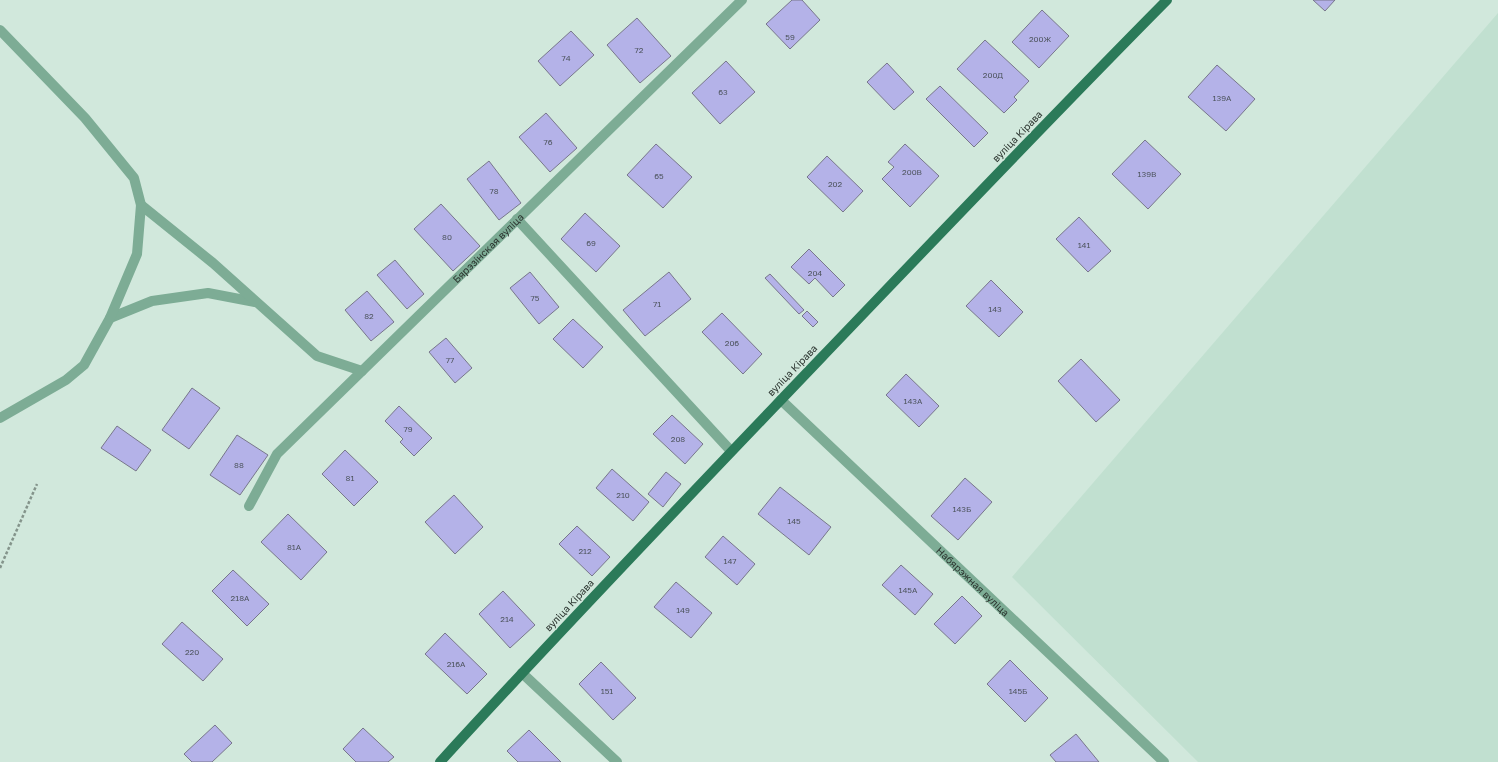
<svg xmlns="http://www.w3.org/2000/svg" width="1498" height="762" font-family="'Golos Text',sans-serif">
  <rect width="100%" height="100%" fill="#d1e8dc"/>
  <polygon fill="#c1e0d0" points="1498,13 1498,762 1198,762 1012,577"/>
  <g fill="#b4b2e8" stroke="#78778b">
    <polygon points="792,0 802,0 820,20 790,49 766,24"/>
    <polygon points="1313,0 1335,0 1325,11"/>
    <polygon points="1042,10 1069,36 1039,68 1012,42"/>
    <polygon points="637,18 671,56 640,83 607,45"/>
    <polygon points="571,31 594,55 560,86 538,61"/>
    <polygon points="985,40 1029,81 1014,97 1017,100 1004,113 957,69"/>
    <polygon points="726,61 755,92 720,124 692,93"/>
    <polygon points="887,63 914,92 894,110 867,82"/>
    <polygon points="1217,65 1255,99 1226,131 1188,97"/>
    <polygon points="940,86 988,133 974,147 926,99"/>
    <polygon points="546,113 577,148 550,172 519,137"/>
    <polygon points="1145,140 1181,174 1148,209 1112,174"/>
    <polygon points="656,144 692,177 663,208 627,175"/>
    <polygon points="905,144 939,176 910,207 882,179 894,167 888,162"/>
    <polygon points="827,156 863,191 843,212 807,177"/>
    <polygon points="489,161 521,203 499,220 467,179"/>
    <polygon points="441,204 480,246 453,271 414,229"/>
    <polygon points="585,213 620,246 596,272 561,239"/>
    <polygon points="1079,217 1111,251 1088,272 1056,239"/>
    <polygon points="809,249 845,285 833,297 815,278 809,284 791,267"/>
    <polygon points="395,260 424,294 407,309 377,275"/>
    <polygon points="530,272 559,307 539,324 510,288"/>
    <polygon points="669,272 691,299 645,336 623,310"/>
    <polygon points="770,274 804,310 799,314 765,278"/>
    <polygon points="991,280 1023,312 999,337 966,306"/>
    <polygon points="367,291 394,322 371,341 345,310"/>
    <polygon points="807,311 818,322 813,327 802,316"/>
    <polygon points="722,313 762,354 743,374 702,332"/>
    <polygon points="573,319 603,347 583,368 553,339"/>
    <polygon points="446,338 472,368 455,383 429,352"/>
    <polygon points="1081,359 1120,400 1096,422 1058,381"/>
    <polygon points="906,374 939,406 919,427 886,395"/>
    <polygon points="192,388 220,408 189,449 162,430"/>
    <polygon points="399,406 432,438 414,456 400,442 403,439 385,421"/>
    <polygon points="672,415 703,444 685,464 653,434"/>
    <polygon points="117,426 151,450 136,471 101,448"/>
    <polygon points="237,435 268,455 240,495 210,475"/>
    <polygon points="345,450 378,482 354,506 322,474"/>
    <polygon points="612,469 649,502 633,521 596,488"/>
    <polygon points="666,472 681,484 663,507 648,494"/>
    <polygon points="965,478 992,502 958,540 931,516"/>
    <polygon points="780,487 831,527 809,555 758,514"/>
    <polygon points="454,495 483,527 455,554 425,522"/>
    <polygon points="288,514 327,552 301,580 261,542"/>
    <polygon points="577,526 610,557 592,576 559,544"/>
    <polygon points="723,536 755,564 737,585 705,557"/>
    <polygon points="901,565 933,594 915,615 882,585"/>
    <polygon points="233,570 269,604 247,626 212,591"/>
    <polygon points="676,582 712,613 691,638 654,607"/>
    <polygon points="503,591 535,625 510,648 479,614"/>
    <polygon points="962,596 982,616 955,644 934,624"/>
    <polygon points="182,622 223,659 203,681 162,644"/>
    <polygon points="445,633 487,674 467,694 425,654"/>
    <polygon points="1010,660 1048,698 1025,722 987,684"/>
    <polygon points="601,662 636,698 613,720 579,684"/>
    <polygon points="215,725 232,743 212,762 192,762 184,754"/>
    <polygon points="363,728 394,757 388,762 356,762 343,749"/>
    <polygon points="529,730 561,762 518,762 507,751"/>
    <polygon points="1076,734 1099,762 1056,762 1050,755"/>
  </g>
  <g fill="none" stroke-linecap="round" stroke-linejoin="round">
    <polyline stroke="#84948b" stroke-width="2.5" stroke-dasharray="3 2" stroke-linecap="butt" points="0,568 37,484"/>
    <g stroke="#7dac95" stroke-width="10">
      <polyline points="0,30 85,118 134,178 141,205"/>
      <polyline points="517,219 731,451"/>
      <polyline points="110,318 152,301 208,293 255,302"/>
      <path id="s1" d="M 781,400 L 1164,762"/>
      <polyline points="0,418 66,380 84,365 110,318 137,254 141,205 213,263 317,356 362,371"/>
      <path id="s2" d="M 249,506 L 277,454 L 742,0"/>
      <polyline points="522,673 617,762"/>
    </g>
    <path stroke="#2b7a59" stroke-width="10" d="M 440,762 C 565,625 693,492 821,358 C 936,238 1050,118 1167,0"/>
  </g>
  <g text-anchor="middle" stroke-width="3" stroke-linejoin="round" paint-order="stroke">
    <g font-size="8" fill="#4d545d">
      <text x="790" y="40">59</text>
      <text x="1040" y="42">200Ж</text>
      <text x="639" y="53">72</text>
      <text x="566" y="61">74</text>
      <text x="993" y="78">200Д</text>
      <text x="723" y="95">63</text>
      <text x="1222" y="101">139А</text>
      <text x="548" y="145">76</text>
      <text x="912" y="175">200В</text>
      <text x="1147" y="177">139В</text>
      <text x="659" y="179">65</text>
      <text x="835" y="187">202</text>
      <text x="494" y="194">78</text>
      <text x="447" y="240">80</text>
      <text x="591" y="246">69</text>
      <text x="1084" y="248">141</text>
      <text x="815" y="276">204</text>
      <text x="535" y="301">75</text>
      <text x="657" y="307">71</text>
      <text x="995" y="312">143</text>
      <text x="369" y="319">82</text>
      <text x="732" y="346">206</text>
      <text x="450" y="363">77</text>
      <text x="913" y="404">143А</text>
      <text x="408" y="432">79</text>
      <text x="678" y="442">208</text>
      <text x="239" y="468">88</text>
      <text x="350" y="481">81</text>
      <text x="623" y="498">210</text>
      <text x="962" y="512">143Б</text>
      <text x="794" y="524">145</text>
      <text x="294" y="550">81А</text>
      <text x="585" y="554">212</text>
      <text x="730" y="564">147</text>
      <text x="908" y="593">145А</text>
      <text x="240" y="601">218А</text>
      <text x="683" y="613">149</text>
      <text x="507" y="622">214</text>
      <text x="192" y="655">220</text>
      <text x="456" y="667">216А</text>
      <text x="607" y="694">151</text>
      <text x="1018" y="694">145Б</text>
    </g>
    <g font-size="10" fill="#2b342f" stroke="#d1e8dc">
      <text transform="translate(1017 136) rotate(-46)" y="4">вуліца Кірава</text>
      <text dy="4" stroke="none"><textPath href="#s2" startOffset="354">Бярэзінская вуліца</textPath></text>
      <text transform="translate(792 370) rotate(-46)" y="4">вуліца Кірава</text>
      <text dy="4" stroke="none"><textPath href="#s1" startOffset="264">Набярэжная вуліца</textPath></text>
      <text transform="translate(569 605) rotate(-47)" y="4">вуліца Кірава</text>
    </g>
  </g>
</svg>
